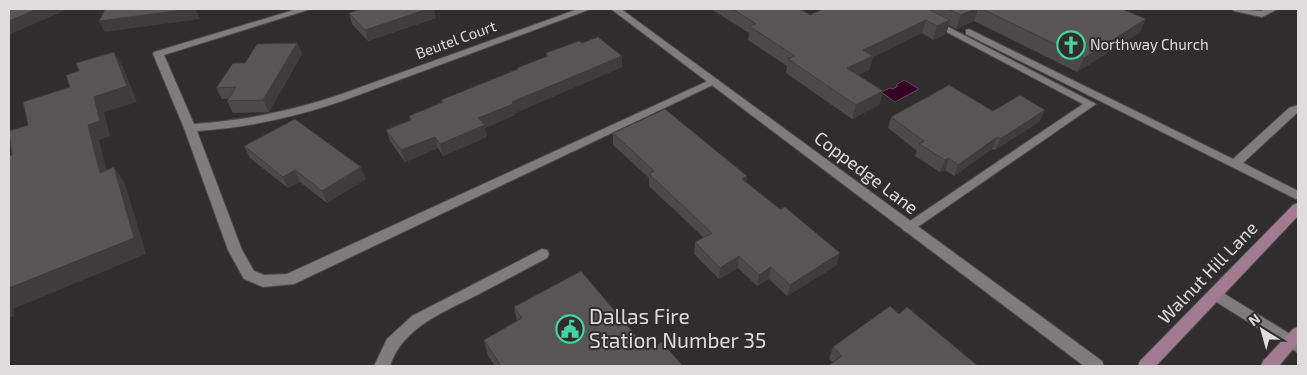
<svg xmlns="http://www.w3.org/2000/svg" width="1307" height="375" font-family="'Exo 2',sans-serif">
  <rect width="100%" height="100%" fill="#302d2f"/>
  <polygon fill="#360226" stroke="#68435d" points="904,80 919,89 895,102 881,92 890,88 893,89 898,86 896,85"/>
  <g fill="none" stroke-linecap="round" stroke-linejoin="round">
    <g stroke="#4b494a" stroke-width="2">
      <g id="lane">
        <path d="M 297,9 L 311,9 L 164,55 L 194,124 C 252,120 306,108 361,87 L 365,86 L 370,89 L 369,91 C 313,113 257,127 197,131 L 242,250 L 254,271 L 264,275 L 287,274 L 710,80 L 718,80 L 719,82 L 294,284 L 263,287 L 244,279 L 228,250 L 184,128 L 153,54 L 154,52 Z"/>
        <polygon points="903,9 914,9 1096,104 909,233 904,231 902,228 904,225 1083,104"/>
        <polygon points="1232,9 1261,11 1266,9 1278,9 1262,17 1234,11"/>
        <polygon points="969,29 1233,159 1289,108 1298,105 1298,112 1243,163 1298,191 1298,200 966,34 966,30"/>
        <path d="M 542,249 L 547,250 L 549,254 L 547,258 C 524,270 502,282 479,294 C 446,311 402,327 390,366 L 374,366 L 387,339 L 412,316 Z"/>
      </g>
    </g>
    <g stroke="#4b494a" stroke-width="2">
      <g id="street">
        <polygon points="578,9 591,9 369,91 365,92 360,89 361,87"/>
        <polygon points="611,9 621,9 1102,361 1104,366 1084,366"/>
        <polygon points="1215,288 1298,339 1298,353 1210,298 1208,294 1210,290"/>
      </g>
    </g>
    <g stroke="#4b494a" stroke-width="2">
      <g id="secondary">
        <polygon points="1298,203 1298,216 1156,366 1138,366 1140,361 1293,205"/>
        <polygon points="1298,327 1298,343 1279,366 1261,366 1263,361 1293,329"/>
      </g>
    </g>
    <use href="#lane" fill="#807c7e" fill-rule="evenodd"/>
    <use href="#street" fill="#807c7e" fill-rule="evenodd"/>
    <use href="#secondary" fill="#a27a92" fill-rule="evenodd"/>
  </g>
  <g fill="#4d494b">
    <polygon points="711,9 800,9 810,15 823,9 1122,9 1146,19 1139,33 1077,72 974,21 956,29 949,25 946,34 933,40 922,33 873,57 869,70 858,75 883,91 879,105 852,119 786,73 787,66 748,40 749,33"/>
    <polygon points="349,13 436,18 368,41 352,24"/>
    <polygon points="297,43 302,54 269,112 233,113 227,101 229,99 222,99 216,88 245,63"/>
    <polygon points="582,43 622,67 515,113 515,115 485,128 487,137 443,156 438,148 405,162 390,141 386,130 410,120 409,116 442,103 441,100 518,69 517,68 546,57 546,53"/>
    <polygon points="1045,110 1039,122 995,150 992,149 954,176 945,170 940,172 915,156 917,151 888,128 891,117"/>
    <polygon points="613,133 837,265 787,296 769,279 757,286 738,268 719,279 694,254 695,242 703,237 649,186 649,178 613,145"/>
    <polygon points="244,146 366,179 327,203 300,182 288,188 250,158"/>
    <polygon points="514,307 648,350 683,366 495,366 488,356 484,340 517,321"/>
    <polygon points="899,314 833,362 829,359 833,347"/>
  </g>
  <g fill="#3e3c3d">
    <polygon points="37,9 68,9 9,35 9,21"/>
    <polygon points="190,9 195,9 200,19 105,32 99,21"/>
    <polygon points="428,9 434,9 436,18 368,41 365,30"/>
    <polygon points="975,9 978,9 974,21 956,29 961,15"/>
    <polygon points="1146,19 1139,33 1077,72 1084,58"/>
    <polygon points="926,20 922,33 873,57 869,70 844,82 847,68 863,50"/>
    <polygon points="950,20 946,34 933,40 937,26"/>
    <polygon points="297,43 302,54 269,112 263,100"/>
    <polygon points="114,52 123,67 137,102 104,112 110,136 99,140 111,188 100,173 88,125 94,97"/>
    <polygon points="622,56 622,67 515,113 515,115 485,128 487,137 443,156 440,144 478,118 512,102"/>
    <polygon points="883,91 879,105 852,119 856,105"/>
    <polygon points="1045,110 1039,122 995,150 1000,139"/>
    <polygon points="435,137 438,148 405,162 401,150"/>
    <polygon points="997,137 992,149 954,176 958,165"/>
    <polygon points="949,158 945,170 940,172 945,160"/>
    <polygon points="114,167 125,183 146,254 13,309 14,316 9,318 9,288"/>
    <polygon points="361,167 366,179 327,203 322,191"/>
    <polygon points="295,170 300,182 288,188 283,177"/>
    <polygon points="747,176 746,188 742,179"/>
    <polygon points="840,253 837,265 787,296 790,285"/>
    <polygon points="739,256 738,268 719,279 720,268"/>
    <polygon points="771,267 769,279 757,286 759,275"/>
  </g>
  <g fill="#595557" stroke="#3e3c3d">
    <polygon points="9,9 37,9 9,21"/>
    <polygon points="105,9 190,9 99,21"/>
    <polygon points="361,9 428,9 365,30 349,13"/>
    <polygon points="733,9 800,9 810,15 823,9 928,9 950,20 937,26 926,20 863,50 873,56 847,68 883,91 856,105 788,59 795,56 749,26 756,24"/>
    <polygon points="948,9 975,9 961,15"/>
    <polygon points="982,9 1122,9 1146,19 1084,58"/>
    <polygon points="598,37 622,56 512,102 513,104 478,118 485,125 440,144 435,137 401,150 386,130 411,120 409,116 443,102 441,100 518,69 517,68 548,56 546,53 579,41 582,43"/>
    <polygon points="297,43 263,100 227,101 236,87 216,88 233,63 245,63 257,44"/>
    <polygon points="114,52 127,86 94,97 100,121 88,125 100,173 114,167 134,238 9,288 9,156 12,155 9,131 28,125 23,102 70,87 66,75 79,71 76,63"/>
    <polygon points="949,85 993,111 1020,95 1045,110 1000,139 997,137 958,165 949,158 945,160 919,144 924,141 891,117"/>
    <polygon points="665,109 747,176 742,179 780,209 785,207 840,253 790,285 771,267 759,275 739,256 720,268 695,242 712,233 649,174 654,171 613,133"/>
    <polygon points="295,119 361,167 322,191 295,170 283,177 244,146"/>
    <polygon points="581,271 648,350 662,342 683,366 501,366 484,340 522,318 514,307"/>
    <polygon points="890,306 899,314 907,307 978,366 828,366 842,356 833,347"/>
  </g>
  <defs>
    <g id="church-ring" transform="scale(1.4375)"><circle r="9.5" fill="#302d2f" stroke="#44d4a0" stroke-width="1.5"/><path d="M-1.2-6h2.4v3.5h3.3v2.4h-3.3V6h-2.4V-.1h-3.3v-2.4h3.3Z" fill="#44d4a0"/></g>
    <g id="civic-ring" transform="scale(1.4375)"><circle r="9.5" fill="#302d2f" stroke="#44d4a0" stroke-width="1.5"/><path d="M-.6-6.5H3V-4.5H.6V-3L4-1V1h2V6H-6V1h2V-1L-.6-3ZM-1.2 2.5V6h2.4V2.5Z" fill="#44d4a0"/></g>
  </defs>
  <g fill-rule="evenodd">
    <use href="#church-ring" x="1071" y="45"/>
    <use href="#civic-ring" x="570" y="329"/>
  </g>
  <g text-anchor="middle" stroke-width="4" stroke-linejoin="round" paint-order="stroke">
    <g font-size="15" fill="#dedcdd" stroke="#302d2f">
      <text transform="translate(456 40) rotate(-20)" y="5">Beutel Court</text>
    </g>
    <g font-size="15" fill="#dedcdd" stroke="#302d2f" text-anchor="start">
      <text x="1090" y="50">Northway Church</text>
    </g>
    <g font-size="18" fill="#dedcdd" stroke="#302d2f">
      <text transform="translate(866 173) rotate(37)" y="6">Coppedge Lane</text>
      <text transform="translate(1208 273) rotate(-46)" y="6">Walnut Hill Lane</text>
    </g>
    <g font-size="21" fill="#dedcdd" stroke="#302d2f" text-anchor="start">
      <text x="589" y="324">Dallas Fire<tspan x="589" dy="24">Station Number 35</tspan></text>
    </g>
  </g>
  <rect width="1307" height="375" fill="none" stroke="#dedcdd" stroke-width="20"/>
  <g transform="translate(1262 330) rotate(323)" stroke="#302d2f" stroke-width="4" paint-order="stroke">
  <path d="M0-4L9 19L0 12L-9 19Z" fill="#dedcdd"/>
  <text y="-8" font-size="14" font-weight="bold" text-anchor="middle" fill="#dedcdd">N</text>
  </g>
</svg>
